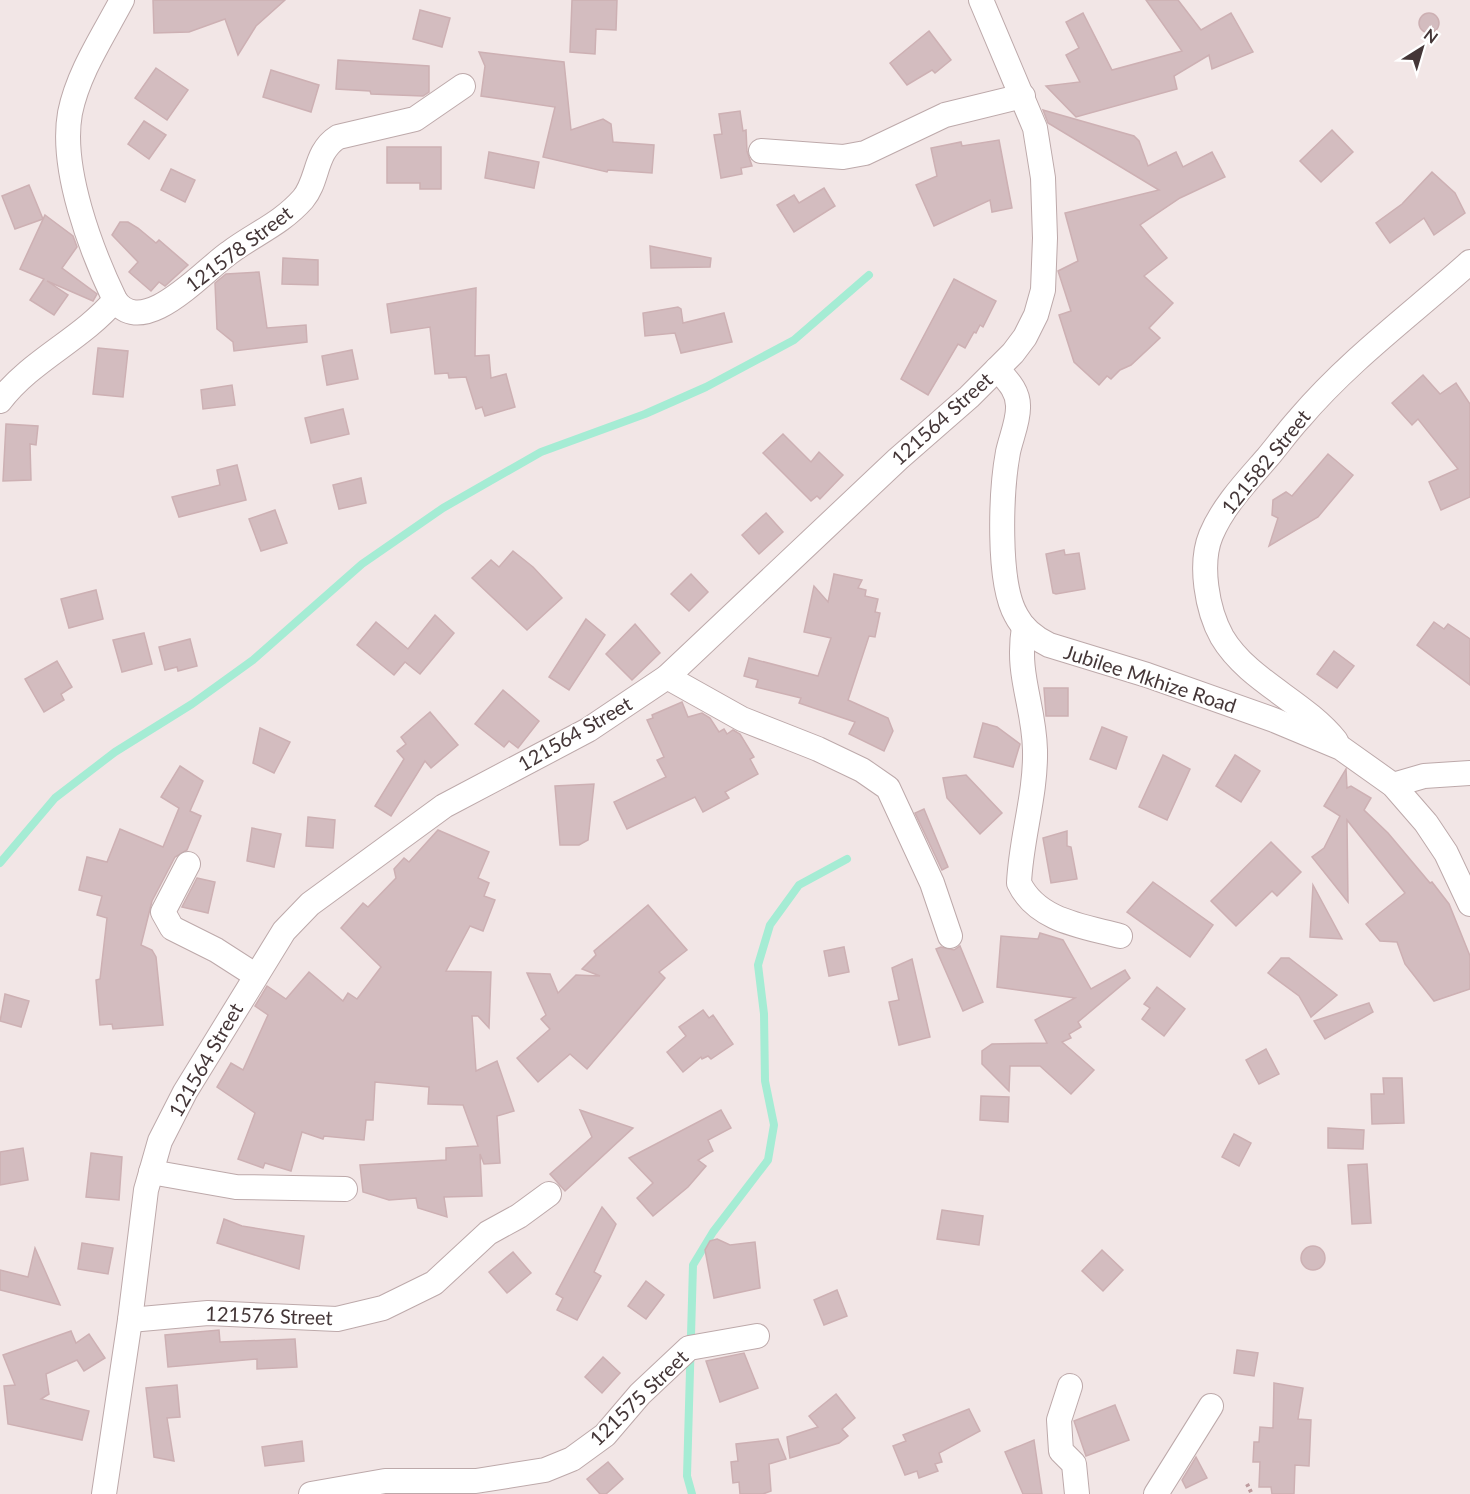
<svg xmlns="http://www.w3.org/2000/svg" width="1470" height="1494" font-family="Lato,sans-serif">
  <rect width="100%" height="100%" fill="#f2e6e6"/>
  <g fill="none" stroke-linecap="round" stroke-linejoin="round">
    <g stroke="#a5ecd4" stroke-width="8">
      <polyline points="0,863 55,798 115,752 192,704 253,660 362,564 443,508 541,452 645,414 706,387 794,340 869,275"/>
      <polyline points="692,1494 687,1476 693,1265 713,1232 768,1160 774,1125 765,1081 764,1014 758,965 770,925 799,885 847,859"/>
    </g>
  </g>
  <g fill="#d3bcbf" stroke="#cdb0b3" stroke-width="1.5">
    <polygon points="153,0 285,0 256,26 238,55 225,19 189,32 154,33"/>
    <polygon points="572,0 617,0 616,30 596,29 595,54 570,52"/>
    <polygon points="1146,0 1178,0 1201,30 1231,13 1253,52 1212,69 1209,55 1174,76 1177,89 1076,117 1046,86 1080,82 1066,55 1079,48 1066,22 1083,13 1112,70 1182,51"/>
    <polygon points="420,10 450,18 442,47 413,39"/>
    <circle cx="1429" cy="23" r="10"/>
    <polygon points="929,31 951,60 935,73 932,70 907,85 890,63"/>
    <polygon points="479,52 564,62 571,130 603,119 611,124 613,142 654,145 652,173 608,170 607,172 543,157 555,107 481,96 485,66"/>
    <polygon points="338,60 429,66 429,92 423,96 371,94 370,91 336,89"/>
    <polygon points="156,68 188,90 167,120 135,98"/>
    <polygon points="271,70 319,85 311,112 263,97"/>
    <polygon points="1043,110 1134,136 1139,141 1148,166 1176,152 1183,167 1212,152 1225,177 1180,198 1140,225 1167,258 1144,276 1173,303 1149,328 1160,338 1131,365 1120,370 1111,379 1107,376 1099,385 1074,362 1059,315 1071,311 1058,271 1078,261 1065,213 1159,190 1048,123"/>
    <polygon points="740,111 743,131 746,130 747,151 752,166 741,168 742,174 721,178 714,135 722,134 719,114"/>
    <polygon points="144,121 166,135 149,159 128,144"/>
    <polygon points="1332,130 1353,152 1321,182 1300,161"/>
    <polygon points="999,140 1012,208 992,212 990,200 934,226 916,185 937,176 931,148 961,142 962,146"/>
    <polygon points="387,147 441,147 441,189 420,189 420,183 387,183"/>
    <polygon points="489,152 539,162 534,188 485,178"/>
    <polygon points="171,169 195,180 185,202 161,190"/>
    <polygon points="1432,172 1455,193 1465,213 1434,235 1424,218 1390,243 1376,223 1402,204"/>
    <polygon points="29,185 43,219 15,229 2,196"/>
    <polygon points="824,188 835,206 794,232 777,205 794,195 799,203"/>
    <polygon points="45,215 73,236 77,247 62,268 97,294 93,301 47,281 68,295 54,315 30,300 44,279 20,269"/>
    <polygon points="120,222 128,222 138,228 156,243 159,240 188,265 165,286 159,282 151,291 129,272 138,262 112,235"/>
    <polygon points="650,246 711,258 710,267 651,268"/>
    <polygon points="283,258 318,260 318,285 282,284"/>
    <polygon points="259,272 267,328 306,325 307,342 234,351 233,342 217,329 215,283 226,274"/>
    <polygon points="954,279 996,301 983,327 980,325 976,333 974,332 965,348 958,344 928,395 901,379"/>
    <polygon points="476,288 475,356 489,355 491,378 506,374 515,407 485,416 482,407 476,409 466,377 449,378 448,373 435,374 430,327 391,333 387,304"/>
    <polygon points="678,307 681,309 683,323 724,313 732,342 681,353 675,333 645,336 643,313"/>
    <polygon points="98,348 128,351 123,397 93,394"/>
    <polygon points="352,350 358,379 327,385 322,356"/>
    <polygon points="1423,375 1440,394 1456,383 1470,404 1470,497 1441,510 1429,482 1458,469 1418,419 1412,425 1392,403"/>
    <polygon points="232,385 235,405 203,409 201,390"/>
    <polygon points="343,409 349,434 311,443 305,418"/>
    <polygon points="6,424 38,426 36,445 30,444 31,480 3,481"/>
    <polygon points="783,434 811,462 819,452 843,475 820,499 817,496 811,501 763,453"/>
    <polygon points="1328,454 1353,475 1318,517 1269,546 1278,518 1272,515 1273,500 1286,492 1292,496"/>
    <polygon points="237,465 246,500 179,517 172,497 220,485 217,470"/>
    <polygon points="361,478 366,503 339,509 333,485"/>
    <polygon points="275,510 287,543 261,551 249,519"/>
    <polygon points="766,513 783,532 759,554 742,535"/>
    <polygon points="1064,550 1065,555 1079,553 1085,589 1056,594 1053,593 1046,554"/>
    <polygon points="513,551 533,567 562,598 527,630 472,578 491,560 499,567"/>
    <polygon points="691,574 708,592 689,611 671,594"/>
    <polygon points="834,574 862,580 858,588 866,590 865,596 878,599 875,612 880,613 875,637 869,636 848,700 888,718 893,731 884,751 849,734 855,722 799,703 801,698 756,687 758,680 744,676 749,658 818,676 831,638 804,632 814,586 828,602"/>
    <polygon points="96,590 103,619 69,628 61,599"/>
    <polygon points="435,615 454,633 420,674 405,662 394,675 357,645 376,622 408,649"/>
    <polygon points="586,619 605,635 569,690 549,677"/>
    <polygon points="1434,622 1444,629 1448,624 1470,639 1470,685 1417,645"/>
    <polygon points="635,624 660,653 632,680 606,654"/>
    <polygon points="144,633 152,664 122,672 113,640"/>
    <polygon points="190,639 197,666 178,671 177,667 165,670 159,647"/>
    <polygon points="1334,651 1354,666 1337,688 1317,674"/>
    <polygon points="57,661 72,687 61,694 64,700 44,712 25,679"/>
    <polygon points="1044,688 1068,688 1068,716 1046,716"/>
    <polygon points="503,690 539,721 518,748 509,741 504,747 475,724"/>
    <polygon points="682,702 688,717 702,713 710,718 719,732 724,729 727,734 733,730 740,734 754,757 750,759 758,774 725,792 729,798 703,812 695,797 627,829 614,802 666,777 657,760 664,757 647,720 653,718 652,715"/>
    <polygon points="430,712 458,745 431,768 425,761 391,816 375,806 404,759 397,751 406,744 401,737"/>
    <polygon points="983,723 997,727 1020,744 1013,767 974,757"/>
    <polygon points="1102,727 1127,737 1116,769 1090,759"/>
    <polygon points="260,728 290,742 274,773 253,763"/>
    <polygon points="1163,755 1190,769 1167,820 1139,807"/>
    <polygon points="1235,755 1260,771 1241,802 1216,786"/>
    <polygon points="180,766 203,781 190,811 201,816 187,850 175,857 152,901 141,945 152,950 156,957 163,1025 113,1029 112,1024 100,1025 96,980 100,979 107,918 97,915 102,896 79,890 87,857 107,862 120,829 163,847 179,808 161,797"/>
    <polygon points="1346,769 1347,788 1351,786 1371,798 1364,810 1388,833 1430,883 1432,882 1449,904 1470,956 1470,989 1434,1001 1405,964 1397,942 1380,941 1366,924 1405,893 1347,820 1348,902 1312,857 1324,848 1340,816 1324,806"/>
    <polygon points="966,775 1002,813 980,834 947,798 943,778"/>
    <polygon points="594,784 588,840 579,845 560,845 555,786"/>
    <polygon points="924,809 948,867 942,870 915,813"/>
    <polygon points="308,817 335,820 333,848 306,846"/>
    <polygon points="252,828 281,834 274,867 247,861"/>
    <polygon points="438,830 489,852 478,878 489,883 484,896 495,900 483,931 470,926 446,971 491,972 489,1028 478,1016 472,1016 476,1071 497,1061 514,1111 497,1116 500,1163 484,1164 480,1154 482,1196 444,1197 447,1217 418,1208 416,1198 389,1200 363,1192 360,1165 446,1160 446,1148 478,1146 463,1105 428,1104 429,1087 375,1082 373,1120 366,1120 364,1140 324,1136 323,1139 302,1132 291,1171 265,1163 263,1168 238,1159 255,1113 217,1087 231,1063 243,1070 268,1015 255,1006 267,986 286,999 309,972 343,1001 348,993 357,999 381,967 341,928 363,903 368,907 396,878 394,869 404,858 409,862"/>
    <polygon points="1067,831 1067,846 1071,847 1077,879 1051,883 1043,838"/>
    <polygon points="1271,842 1301,872 1277,896 1272,891 1236,926 1211,901"/>
    <polygon points="197,878 215,882 208,913 182,907"/>
    <polygon points="1153,882 1213,925 1190,957 1127,912"/>
    <polygon points="1313,885 1342,939 1310,937"/>
    <polygon points="648,905 687,950 659,972 665,978 587,1069 570,1054 538,1082 517,1058 550,1029 541,1019 546,1015 527,973 550,974 558,993 576,975 600,976 582,969 596,955 594,951"/>
    <polygon points="1040,933 1063,940 1091,989 1125,970 1130,978 1078,1022 1081,1027 1069,1034 1071,1038 1062,1042 1094,1070 1071,1094 1040,1066 1010,1066 1009,1091 982,1064 982,1051 992,1044 1047,1043 1035,1020 1075,998 997,987 1001,936 1038,939"/>
    <polygon points="960,946 983,1002 963,1011 936,949 941,947 954,950"/>
    <polygon points="844,947 849,972 829,976 824,951"/>
    <polygon points="1281,958 1289,958 1337,995 1311,1017 1299,996 1268,973"/>
    <polygon points="912,959 930,1037 899,1045 889,1002 899,1000 892,968"/>
    <polygon points="1157,987 1185,1009 1164,1036 1142,1019 1150,1008 1144,1004"/>
    <polygon points="5,994 29,1001 21,1027 0,1021"/>
    <polygon points="1369,1003 1373,1012 1325,1039 1314,1021"/>
    <polygon points="703,1010 709,1018 713,1015 733,1044 711,1059 708,1056 702,1059 701,1057 683,1072 667,1052 686,1036 679,1027"/>
    <polygon points="1266,1049 1279,1074 1259,1084 1246,1060"/>
    <polygon points="1383,1078 1402,1078 1404,1123 1372,1124 1371,1094 1384,1094"/>
    <polygon points="981,1096 1009,1097 1008,1122 980,1120"/>
    <polygon points="580,1110 633,1128 565,1191 550,1174 592,1137"/>
    <polygon points="721,1110 731,1128 708,1140 713,1151 698,1160 706,1166 688,1187 653,1216 637,1198 653,1183 629,1158"/>
    <polygon points="1328,1128 1364,1130 1363,1149 1328,1148"/>
    <polygon points="1234,1134 1251,1143 1239,1166 1222,1157"/>
    <polygon points="23,1148 28,1180 0,1185 0,1152"/>
    <polygon points="91,1153 122,1157 119,1200 86,1197"/>
    <polygon points="1367,1164 1371,1223 1352,1224 1348,1165"/>
    <polygon points="602,1207 616,1224 594,1272 601,1276 577,1320 557,1310 563,1298 556,1294"/>
    <polygon points="942,1210 983,1216 979,1245 937,1239"/>
    <polygon points="224,1219 242,1226 304,1236 299,1269 217,1243"/>
    <polygon points="717,1239 730,1245 755,1242 760,1288 714,1298 705,1250 710,1241"/>
    <polygon points="82,1243 113,1248 108,1274 78,1269"/>
    <circle cx="1313" cy="1258" r="12"/>
    <polygon points="35,1248 60,1305 0,1290 0,1270 28,1277"/>
    <polygon points="1102,1250 1123,1270 1103,1291 1082,1271"/>
    <polygon points="513,1252 531,1273 507,1293 489,1272"/>
    <polygon points="646,1281 664,1295 646,1319 628,1306"/>
    <polygon points="837,1290 847,1316 824,1325 814,1300"/>
    <polygon points="219,1330 220,1342 295,1339 297,1367 257,1369 257,1359 168,1367 165,1335"/>
    <polygon points="71,1331 76,1343 89,1334 105,1358 84,1371 77,1360 46,1374 49,1394 41,1399 89,1411 82,1440 8,1424 4,1386 15,1385 3,1355"/>
    <polygon points="1237,1350 1258,1353 1254,1376 1234,1373"/>
    <polygon points="744,1353 758,1388 720,1402 706,1361"/>
    <polygon points="603,1357 620,1373 602,1393 585,1377"/>
    <polygon points="1274,1383 1303,1388 1298,1419 1311,1420 1309,1466 1295,1465 1294,1494 1272,1494 1271,1487 1259,1487 1260,1462 1253,1462 1254,1442 1259,1442 1260,1427 1273,1428"/>
    <polygon points="177,1385 180,1417 167,1418 174,1461 154,1457 146,1388"/>
    <polygon points="836,1394 855,1418 842,1429 848,1436 839,1443 790,1458 787,1437 818,1427 809,1416"/>
    <polygon points="1115,1405 1129,1440 1086,1456 1074,1421"/>
    <polygon points="969,1409 980,1431 939,1453 942,1462 935,1464 938,1471 919,1478 917,1471 905,1475 893,1446 906,1441 903,1435"/>
    <polygon points="778,1439 786,1459 769,1464 771,1491 763,1494 740,1494 739,1482 733,1483 731,1462 738,1461 736,1444"/>
    <polygon points="1034,1440 1042,1494 1023,1494 1005,1452"/>
    <polygon points="302,1441 304,1461 265,1466 262,1447"/>
    <polygon points="1196,1457 1207,1478 1186,1488 1182,1480"/>
    <polygon points="608,1462 623,1479 606,1494 600,1494 587,1479"/>
  </g>
  <g fill="none" stroke-linecap="round" stroke-linejoin="round">
    <g stroke="#bda9aa" stroke-width="26">
      <g id="street">
        <path d="M 122,0 C 103,36 78,73 70,113 C 60,169 91,250 115,300 C 143,341 204,270 229,253 C 254,234 281,224 303,199 C 319,180 314,152 338,137 L 415,119 L 463,86"/>
        <polyline points="761,151 843,157 865,153 945,115 1023,96"/>
        <path d="M 997,369 C 1007,380 1019,391 1018,408 C 1018,422 1011,438 1008,452 C 1001,490 997,582 1016,615 C 1023,629 1035,638 1049,645 L 1147,675 L 1274,720 L 1341,748 L 1393,785 L 1426,823 L 1446,853 L 1470,904"/>
        <path d="M 0,401 C 31,360 81,340 115,300"/>
        <path d="M 1024,627 C 1016,676 1034,704 1035,750 C 1036,795 1021,838 1019,883 C 1037,921 1083,926 1120,936"/>
        <polyline points="667,677 742,719 818,749 862,770 888,788 932,883 950,936"/>
        <path d="M 1336,741 C 1304,701 1248,681 1222,637 C 1207,610 1199,564 1211,535 C 1223,506 1247,481 1267,458 C 1278,445 1288,431 1299,419 C 1349,360 1413,313 1470,262"/>
        <polyline points="1393,785 1424,776 1470,773"/>
        <polyline points="188,864 163,912 172,928 216,950 255,975"/>
        <polyline points="151,1172 236,1187 345,1189"/>
        <polyline points="130,1320 208,1313 337,1319 383,1308 434,1283 488,1233 519,1216 549,1194"/>
        <polyline points="1070,1386 1059,1420 1061,1451 1074,1464 1077,1494"/>
        <polyline points="104,1494 130,1320 146,1190 160,1141 185,1092 284,931 310,904 444,806 588,730 667,677 898,459 969,397 1013,353 1025,337 1036,315 1043,290 1045,238 1043,178 1035,128 981,0"/>
        <polyline points="311,1494 385,1481 476,1481 545,1470 572,1459 605,1435 640,1394 689,1348 757,1336"/>
        <polyline points="1156,1494 1211,1406"/>
      </g>
    </g>
    <polyline stroke="#be9b9e" stroke-width="4" stroke-dasharray="3 3" stroke-linecap="butt" points="1247,1484 1252,1494"/>
    <use href="#street" stroke="#fff" stroke-width="24"/>
  </g>
  <g text-anchor="middle" stroke-width="4.5" stroke-linejoin="round" paint-order="stroke">
    <g font-size="20" fill="#443637" stroke="#fff">
      <text transform="translate(239 249) rotate(-37)" y="7">121578 Street</text>
      <text transform="translate(942 419) rotate(-42)" y="7">121564 Street</text>
      <text transform="translate(1266 462) rotate(-51)" y="7">121582 Street</text>
      <text transform="translate(1150 679) rotate(18)" y="7">Jubilee Mkhize Road</text>
      <text transform="translate(575 734) rotate(-30)" y="7">121564 Street</text>
      <text transform="translate(206 1060) rotate(-60)" y="7">121564 Street</text>
      <text transform="translate(269 1316) rotate(2)" y="7">121576 Street</text>
      <text transform="translate(639 1398) rotate(-44)" y="7">121575 Street</text>
    </g>
  </g>
  <g transform="translate(1422 48) rotate(37)" stroke="#ffffff" stroke-width="4.5" paint-order="stroke">
  <path d="M0-4.5L10 22L0 15L-10 22Z" fill="#443637"/>
  <text y="-9" font-size="16" font-weight="bold" text-anchor="middle" fill="#443637">N</text>
  </g>
</svg>
